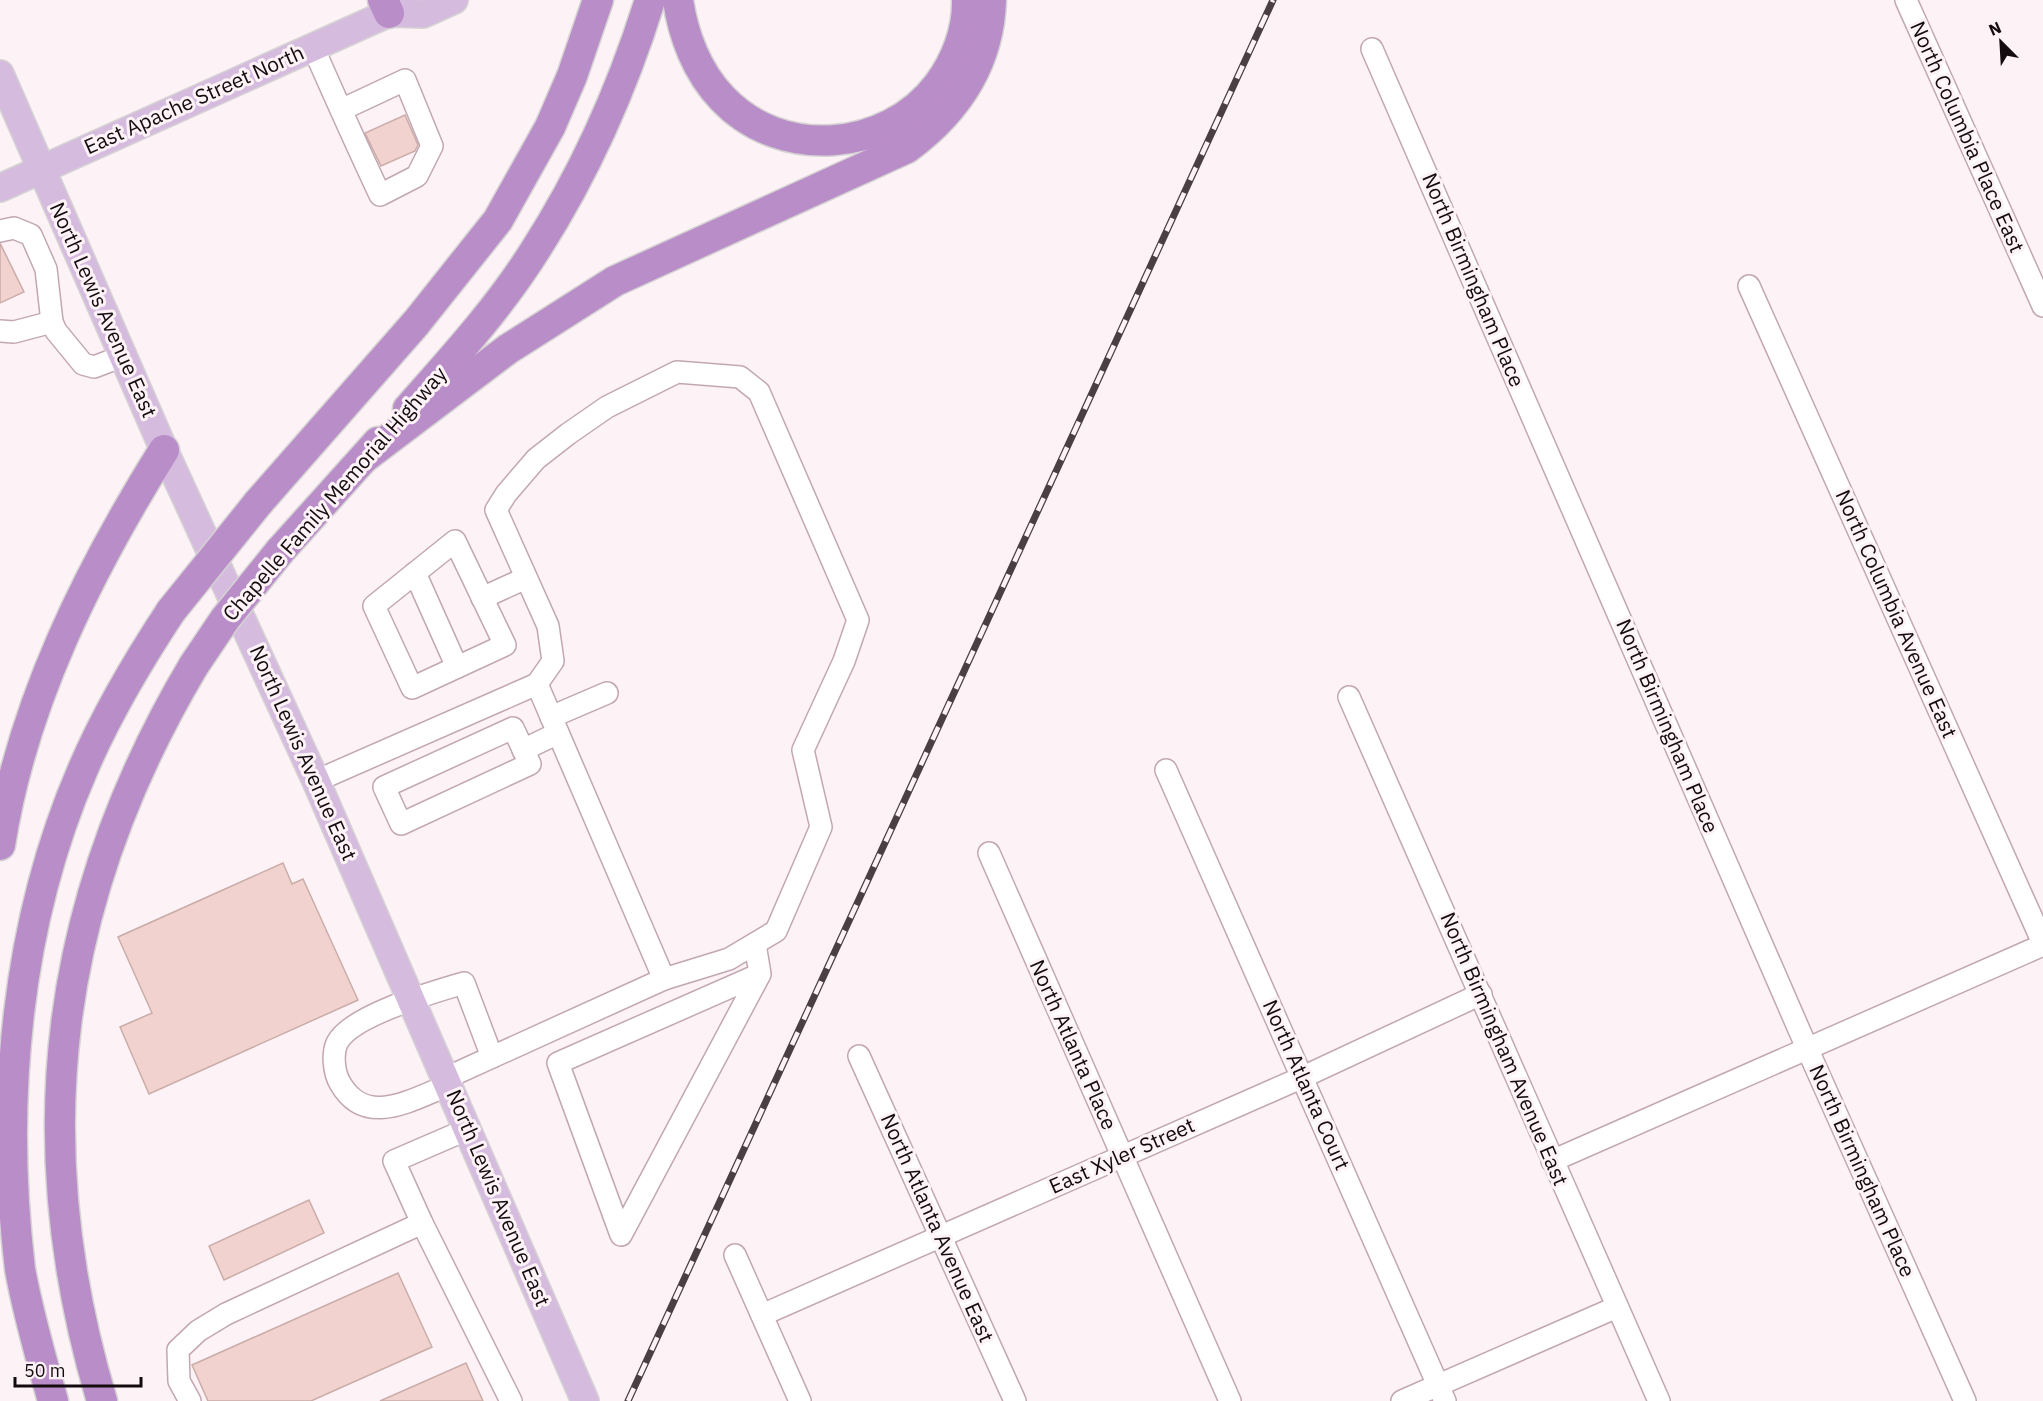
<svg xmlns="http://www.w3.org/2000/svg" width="2043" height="1401" font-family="'IBM Plex Sans',sans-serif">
  <rect width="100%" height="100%" fill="#fdf2f6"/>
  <g fill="#f1d2cf" stroke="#caaca9" stroke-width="1.5">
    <polygon points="405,115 418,145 415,151 381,166 365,133"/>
    <polygon points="0,243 24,292 0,303"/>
    <polygon points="283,863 292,884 303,879 358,1000 149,1094 120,1027 152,1013 118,937"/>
    <polygon points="309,1200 324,1233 224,1280 209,1246"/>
    <polygon points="398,1273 432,1347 311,1401 208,1401 192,1365"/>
    <polygon points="466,1363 483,1401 380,1401"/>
  </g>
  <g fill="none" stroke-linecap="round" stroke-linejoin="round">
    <g stroke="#c2a7b3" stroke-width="24">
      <g id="minor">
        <polyline points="1906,0 2043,306"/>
        <path d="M 313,47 C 335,97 357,146 380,195 L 417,176 L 432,146 L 405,80 L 341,110"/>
        <polyline points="1372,49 1807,1048 1965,1401"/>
        <polyline points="0,231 14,228 31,235 46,269 52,322 56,331 83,364 94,367 123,356"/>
        <polyline points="1749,286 2043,943"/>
        <polyline points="0,331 14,332 52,322"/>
        <polygon points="455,541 505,645 412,688 374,606"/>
        <polyline points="415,573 457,667"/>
        <polyline points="482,598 526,578"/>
        <polyline points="537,684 664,979"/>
        <polyline points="1349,697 1659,1401"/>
        <polyline points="551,717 607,693"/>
        <polygon points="513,728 530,764 401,824 384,787"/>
        <polyline points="523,750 558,733"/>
        <polyline points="1166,770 1445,1401"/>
        <polyline points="316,781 537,684 553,661 548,626 496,510 506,494 536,459 568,434 607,407 677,372 740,377 759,392 858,620 844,661 803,750 821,827 776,931 729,959 664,979 446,1078"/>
        <polyline points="989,853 1230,1401"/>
        <polyline points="755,944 760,974 621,1235 558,1063 760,974"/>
        <polyline points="859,1056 1015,1401"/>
        <path d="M 449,1085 C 412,1099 366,1129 340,1083 C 334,1073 332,1054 337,1043 C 351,1015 434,992 464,983 L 492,1057"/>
        <polyline points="468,1129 394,1161 422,1223 511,1401"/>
        <polyline points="1552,1161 2043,945"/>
        <polyline points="735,1255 800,1401"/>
        <polyline points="762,1315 1303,1077 1481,994"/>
        <polyline points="190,1401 179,1381 178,1350 198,1331 226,1314 422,1223"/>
        <polyline points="1402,1401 1617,1307"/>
      </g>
    </g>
    <g stroke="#d5d3d4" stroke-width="30">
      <g id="major">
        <polyline points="0,74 164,450 316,781 585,1401"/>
        <polyline points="0,188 389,13 423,14 454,0"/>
      </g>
    </g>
    <g stroke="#d5d3d4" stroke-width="33">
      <g id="highway">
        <polyline points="383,0 389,13"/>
        <path d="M 678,0 C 683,35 697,72 722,98 C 781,161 887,152 938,85 C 956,61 968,30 967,0"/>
        <path d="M 408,409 C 452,359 498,309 534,252 C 585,173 622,90 650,0"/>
        <path d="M 365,457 L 508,349 L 615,281 L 907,148 C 957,111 989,64 991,0"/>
        <polyline points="258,503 416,323 498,220 550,127 572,76 598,0"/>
        <polyline points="280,551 378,442"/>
        <path d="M 0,845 C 22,703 89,570 164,450"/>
        <path d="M 53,1401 C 41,1358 28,1314 20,1269 C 0,1102 16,923 83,769 C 107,713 138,661 171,611"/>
        <path d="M 102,1401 C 24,1140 54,900 194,665"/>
      </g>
    </g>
    <use href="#minor" stroke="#fff" stroke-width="21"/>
    <use href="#major" stroke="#d5bbde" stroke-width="27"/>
    <use href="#highway" stroke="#b98dc8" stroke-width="30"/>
    <g stroke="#4a4044" stroke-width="7">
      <polyline id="rail" points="628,1401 1273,0"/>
    </g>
    <use href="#rail" stroke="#fdf2f6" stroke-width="4.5" stroke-dasharray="14" stroke-linecap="butt"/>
    <g stroke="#d5d3d4" stroke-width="33" stroke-linecap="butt">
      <g id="highway-bridge">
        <polyline points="171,611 258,503"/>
        <polyline points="194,665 225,619 280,551"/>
      </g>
    </g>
    <use href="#highway-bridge" stroke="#b98dc8" stroke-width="30"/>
  </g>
  <g text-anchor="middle" stroke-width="6" stroke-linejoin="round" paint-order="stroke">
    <g font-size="21" fill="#140b0f" stroke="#fdf2f6">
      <text transform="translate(194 100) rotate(-24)" y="7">East Apache Street North</text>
      <text transform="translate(1967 137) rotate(66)" y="7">North Columbia Place East</text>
      <text transform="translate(1473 280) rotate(67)" y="7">North Birmingham Place</text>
      <text transform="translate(103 310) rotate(66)" y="7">North Lewis Avenue East</text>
      <text transform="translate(335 494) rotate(-49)" y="7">Chapelle Family Memorial Highway</text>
      <text transform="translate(1896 614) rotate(66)" y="7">North Columbia Avenue East</text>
      <text transform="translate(1667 726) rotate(67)" y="7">North Birmingham Place</text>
      <text transform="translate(303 753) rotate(66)" y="7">North Lewis Avenue East</text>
      <text transform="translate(1073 1045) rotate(66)" y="7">North Atlanta Place</text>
      <text transform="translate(1504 1049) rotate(67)" y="7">North Birmingham Avenue East</text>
      <text transform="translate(1306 1085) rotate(66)" y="7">North Atlanta Court</text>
      <text transform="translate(1122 1156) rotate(-24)" y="7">East Xyler Street</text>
      <text transform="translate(1862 1171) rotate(66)" y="7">North Birmingham Place</text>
      <text transform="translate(498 1198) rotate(67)" y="7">North Lewis Avenue East</text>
      <text transform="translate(937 1228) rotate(66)" y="7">North Atlanta Avenue East</text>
    </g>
  </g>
  <g transform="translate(2001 42) rotate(336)" stroke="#fdf2f6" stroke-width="4.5" paint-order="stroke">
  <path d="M0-4.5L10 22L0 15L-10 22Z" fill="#140b0f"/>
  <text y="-9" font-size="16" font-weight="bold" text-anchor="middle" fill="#140b0f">N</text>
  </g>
  <path d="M15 1377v9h126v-9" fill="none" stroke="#140b0f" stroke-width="3"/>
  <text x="24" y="1377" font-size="18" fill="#140b0f" stroke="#fdf2f6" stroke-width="4.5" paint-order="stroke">50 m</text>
</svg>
